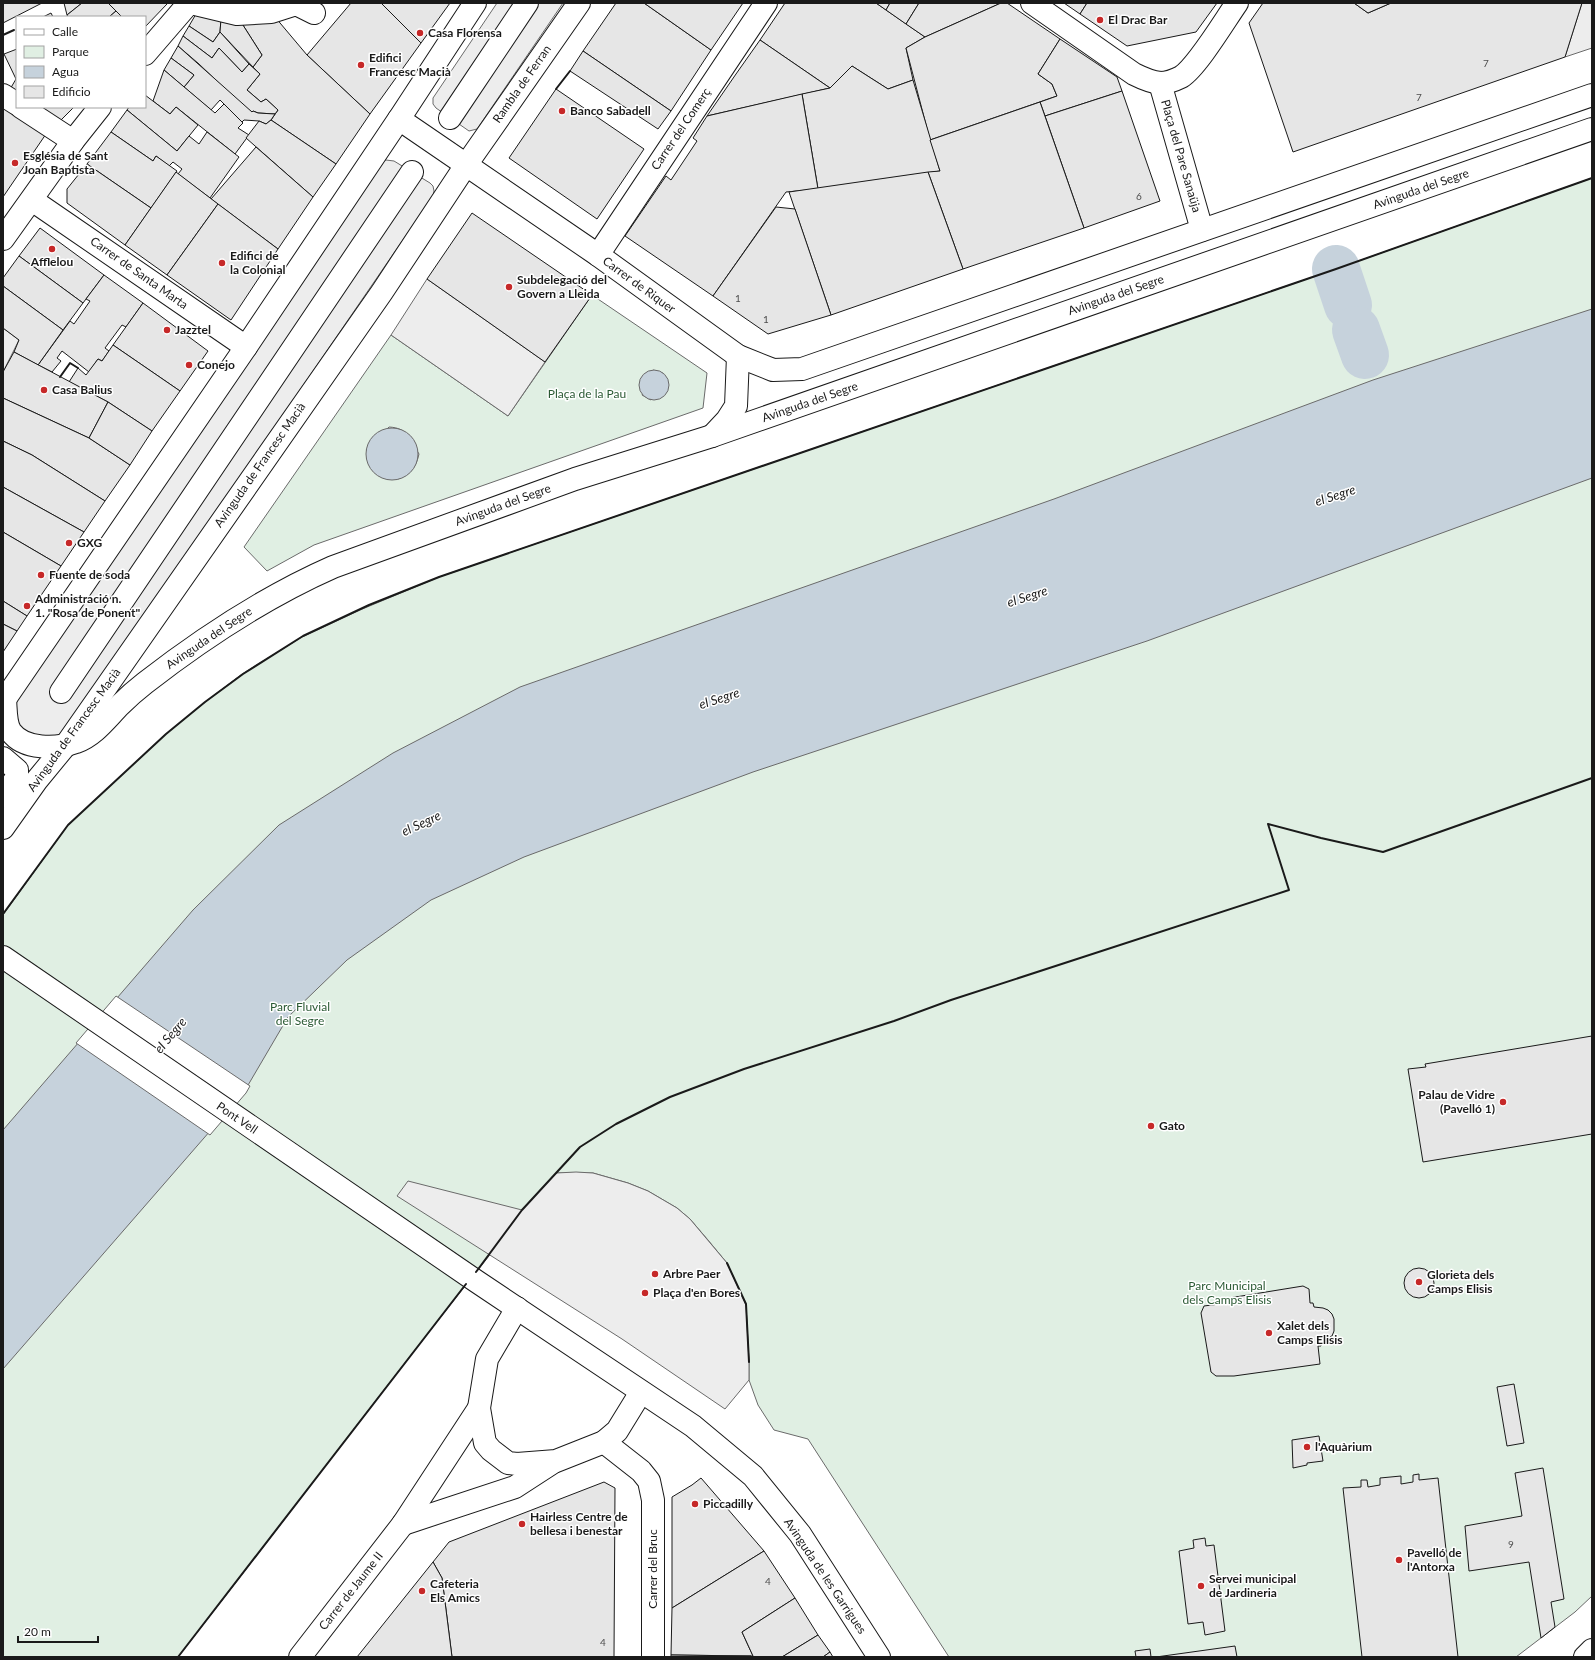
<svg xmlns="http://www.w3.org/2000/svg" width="1595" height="1660" font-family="Lato,sans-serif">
  <rect width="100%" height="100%" fill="#fff"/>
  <g fill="#e0efe3" stroke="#6a6a6a" fill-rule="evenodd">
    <path d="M 1592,178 L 1592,1596 L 1575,1612 L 1516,1657 L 949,1657 L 808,1439 L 774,1430 L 758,1405 L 749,1380 L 749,1362 L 746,1305 L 727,1263 L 708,1240 L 690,1219 L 677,1208 L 648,1191 L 628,1183 L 593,1173 L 556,1173 C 426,1331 304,1496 178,1657 L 3,1657 L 3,915 L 68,825 L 166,734 L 204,703 L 242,674 L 302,637 L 360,610 L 439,577 L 1336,269 Z"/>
    <path d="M 592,295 L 707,373 L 703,408 L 314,545 L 267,571 L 244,547 L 391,335 L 508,416 ZM 653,370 L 663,373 L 651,400 L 642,395 ZM 389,427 C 408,428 410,439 419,454 C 416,467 411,474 398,479 L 366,450 Z"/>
  </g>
  <g fill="#ededed" stroke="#6a6a6a">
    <polygon points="497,3 563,3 477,129 469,131 436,108 433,104 433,98"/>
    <polygon points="1582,3 1592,3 1592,48 1565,57"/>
    <polygon points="386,160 394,161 430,183 433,186 434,191 433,196 69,727 56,737 28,735 18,724 15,707 16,701 383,161"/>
    <polygon points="427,279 545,362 508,416 391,335"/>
    <polygon points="3,328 19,340 3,372"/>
    <polygon points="576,1172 593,1173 628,1183 648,1191 677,1208 690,1219 727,1263 746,1305 749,1362 749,1380 725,1409 622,1339 397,1196 408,1181 522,1210 556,1173"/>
  </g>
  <g fill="#c6d2dc" stroke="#6a6a6a">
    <polygon points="1592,309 1592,478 1147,641 753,772 524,857 431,900 347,960 288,1017 244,1092 3,1369 3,1130 193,910 279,825 393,753 520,687 1054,499 1373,380"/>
    <circle cx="654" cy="385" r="15"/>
    <circle cx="392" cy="454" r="26"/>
  </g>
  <polygon fill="#fff" stroke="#6a6a6a" points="116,996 250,1086 246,1093 210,1135 76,1043"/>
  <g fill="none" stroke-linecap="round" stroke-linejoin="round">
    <g stroke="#c6d2dc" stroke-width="48">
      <polyline points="1336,269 1348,305"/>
      <polyline points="1356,330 1365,355"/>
    </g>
  </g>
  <g fill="#e6e6e6" stroke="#1a1a1a">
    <polygon points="3,3 42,3 3,23"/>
    <polygon points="64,3 82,3 67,15"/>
    <polygon points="82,3 108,3 116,11 109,17 68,17 67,15"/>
    <polygon points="108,3 166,3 167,4 145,27 145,17 122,17"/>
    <polygon points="351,3 381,3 421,43 370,114 307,55"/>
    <polygon points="381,3 450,3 421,43"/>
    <polygon points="616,3 644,3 711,50 671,111 583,51"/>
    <polygon points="644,3 743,3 711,50"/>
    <polygon points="785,3 876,3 925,37 906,48 913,80 888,89 852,66 830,88 760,40"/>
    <polygon points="876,3 890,3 886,10"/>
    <polygon points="890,3 919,3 906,24 886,10"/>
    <polygon points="919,3 1001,3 925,37 906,24"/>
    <polygon points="1001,3 1007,3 1060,39 1038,74 1052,84 1057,96 930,140 906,48 925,37"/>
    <polygon points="1064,3 1087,3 1080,14"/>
    <polygon points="1087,3 1217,3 1196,32 1127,46 1080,14"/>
    <polygon points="1263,3 1354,3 1368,13 1391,3 1582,3 1565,57 1293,152 1249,23"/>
    <polygon points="1354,3 1391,3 1368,13"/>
    <polygon points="116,11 122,17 109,17"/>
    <polygon points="51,13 53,17 43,17"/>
    <polygon points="196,14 221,19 220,32 213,42 189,26"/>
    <polygon points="275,17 307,55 370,114 336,164 271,120 278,110 266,99 261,102 247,90 260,74 253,67 262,55 241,22"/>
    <polygon points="221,19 241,22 262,55 253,67 220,32"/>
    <polygon points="189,26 213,42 220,32 249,64 242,72 219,48 212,58 183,36"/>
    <polygon points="183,36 212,58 219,48 242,72 249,64 260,74 247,90 261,102 266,99 278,110 275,114 258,113 253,111 252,112 243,106 199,64 178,46"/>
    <polygon points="1060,39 1117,77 1122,91 1045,116 1040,102 1057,96 1052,84 1038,74"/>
    <polygon points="760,40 830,88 707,116 736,74"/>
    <polygon points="178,46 252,112 253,111 258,113 275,114 271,120 266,124 259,121 244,120 242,122 220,100 211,110 184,87 194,75 171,58"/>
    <polygon points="17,49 17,79 16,79 4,54"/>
    <polygon points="583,51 671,111 658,129 570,71"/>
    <polygon points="171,58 194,75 184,87 164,70"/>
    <polygon points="852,66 888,89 913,80 940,171 818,189 802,94 830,88"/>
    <polygon points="164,70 215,113 224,104 243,123 238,128 249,135 235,154 176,107 170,114 153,101"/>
    <polygon points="16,79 17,79 17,96 9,91"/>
    <polygon points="556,89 644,149 597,219 509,158"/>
    <polygon points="1122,91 1160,201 1084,228 1045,116"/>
    <polygon points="802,94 818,189 786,192 713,296 625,236 666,176 671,180 697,141 693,138 707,116"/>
    <polygon points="145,95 170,114 176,107 198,125 177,151 127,110 129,107 145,107"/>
    <polygon points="3,101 46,134 3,197"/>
    <polygon points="1040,102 1084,228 963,269 928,172 940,171 930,140"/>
    <polygon points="33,107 74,107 57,124"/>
    <polygon points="127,110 177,151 189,136 199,144 207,132 239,157 210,198 178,174 182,169 173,162 169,166 156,156 153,161 111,132"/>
    <polygon points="271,120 336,164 313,197 246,138 259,121 266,124"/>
    <polygon points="111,132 153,161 156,156 177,171 151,208 87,164"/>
    <polygon points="256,147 313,197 278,249 211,199"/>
    <polygon points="87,164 151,208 125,245 67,203 67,189"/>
    <polygon points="176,172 218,204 167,275 125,245"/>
    <polygon points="928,172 963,269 831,315 789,192"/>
    <polygon points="218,204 278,249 231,320 167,275"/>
    <polygon points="776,207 795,209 831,315 768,334 713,296"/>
    <polygon points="472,213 592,295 545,362 427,279"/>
    <polygon points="40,228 104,275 83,303 19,256"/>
    <polygon points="19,256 83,303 63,330 3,286 3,278"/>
    <polygon points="104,275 143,303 126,327 122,325 105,348 109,351 102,361 98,359 89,372 62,351 57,358 61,361 52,372 38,365 70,321 74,324 90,301 86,299"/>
    <polygon points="3,286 63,330 38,365 14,352 19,340 3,328"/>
    <polygon points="143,303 208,351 180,391 113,345"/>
    <polygon points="113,345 180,391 152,431 108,402 69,382 78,368 86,375 98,359 102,361"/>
    <polygon points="14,352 108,402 89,438 3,398 3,372"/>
    <polygon points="3,398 89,438 130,465 105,501 32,455 3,441"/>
    <polygon points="108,402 152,431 130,465 89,438"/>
    <polygon points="3,441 32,455 105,501 84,532 3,487"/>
    <polygon points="3,487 84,532 61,566 3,532"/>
    <polygon points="3,532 61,566 27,616 3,601"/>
    <polygon points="3,601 27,616 17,631 3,624"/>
    <polygon points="3,624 17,631 3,652"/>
    <polygon points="1592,1036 1592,1134 1423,1162 1408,1069 1426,1067 1425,1064"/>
    <circle cx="1419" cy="1283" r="15"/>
    <polygon points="1303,1286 1309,1289 1310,1303 1313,1303 1314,1307 1323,1308 1328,1310 1332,1314 1334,1319 1334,1331 1332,1336 1321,1340 1321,1346 1318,1346 1320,1364 1234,1376 1216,1376 1211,1372 1201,1313 1204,1306 1219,1304 1223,1299"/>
    <polygon points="1514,1384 1524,1443 1507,1446 1497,1387"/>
    <polygon points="1319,1436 1323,1461 1307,1463 1307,1465 1293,1468 1292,1440"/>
    <polygon points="1543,1468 1564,1599 1551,1602 1555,1627 1541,1638 1529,1562 1469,1571 1465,1526 1522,1516 1515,1473"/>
    <polygon points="1419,1474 1419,1480 1438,1478 1458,1657 1362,1657 1343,1488 1361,1487 1361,1480 1367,1480 1368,1487 1380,1485 1380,1478 1401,1476 1401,1484 1413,1482 1413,1475"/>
    <polygon points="701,1478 764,1551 672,1608 672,1497 692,1485"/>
    <polygon points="604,1482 615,1488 614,1657 452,1657 442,1578 433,1562 449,1542"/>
    <polygon points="1205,1538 1206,1546 1214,1545 1225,1631 1205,1635 1203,1622 1188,1624 1179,1551 1194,1548 1193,1540"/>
    <polygon points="764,1551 795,1598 742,1632 753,1656 671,1655 672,1608"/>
    <polygon points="433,1562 442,1578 452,1657 357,1657"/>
    <polygon points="795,1598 818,1635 782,1657 751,1657 753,1656 742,1632"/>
    <polygon points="818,1635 830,1652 823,1657 782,1657"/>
    <polygon points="1235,1646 1237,1657 1156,1657"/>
    <polygon points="1150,1649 1151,1657 1136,1657 1135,1651"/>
    <polygon points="830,1652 833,1657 823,1657"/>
    <polygon points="671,1655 751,1656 751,1657 671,1657"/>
  </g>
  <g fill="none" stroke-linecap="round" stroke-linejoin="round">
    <g stroke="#1a1a1a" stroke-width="24">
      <g id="street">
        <polyline points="191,3 237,14 271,12 296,4 314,13"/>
        <path d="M 1032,3 L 1134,74 C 1142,78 1152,82 1160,83 C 1167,83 1175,80 1181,77 C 1197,67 1225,20 1237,3"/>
        <polyline points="145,54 189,3"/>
        <polyline points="1160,83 1202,230"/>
        <polyline points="3,95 17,104"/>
        <polyline points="21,107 73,141"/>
        <polyline points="450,118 527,3"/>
        <polyline points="399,119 475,3"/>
        <polyline points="32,200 246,347"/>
        <polyline points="3,239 73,141 100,107"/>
        <polyline points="598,255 766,3"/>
        <polyline points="61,692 412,172"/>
        <polyline points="65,746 382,292 466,165 579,3"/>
        <polyline points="517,1308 487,1359 479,1408 485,1443 491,1450 508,1463 517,1464 556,1461 604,1442 617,1431 641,1392"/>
        <polyline points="604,1442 641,1471 649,1481 653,1500 653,1657"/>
        <polyline points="403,1524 515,1487 552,1463"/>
        <polyline points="300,1657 403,1524 479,1408"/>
        <polyline points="1585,1657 1592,1650"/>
      </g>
    </g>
    <g stroke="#1a1a1a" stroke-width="24">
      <g id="secondary">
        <polyline points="712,436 727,420 736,406 738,356"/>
        <polyline points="3,957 476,1281 693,1426 753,1476 800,1534 879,1657"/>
      </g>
    </g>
    <g stroke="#1a1a1a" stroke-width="24">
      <g id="primary">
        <path d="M 5,699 C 6,709 5,724 11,732 C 24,750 57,749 76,742 C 94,736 107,718 120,705 C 128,697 136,690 145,683 C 203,638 265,597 333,567 L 575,479 L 712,436 L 1592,129"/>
        <polyline points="3,702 246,347 399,119 598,255 738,356 773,370 802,369 1592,95"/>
        <polyline points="3,758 17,770 17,777 3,797"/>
        <polyline points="3,828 37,780 65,746"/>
      </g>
    </g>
    <use href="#street" stroke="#fff" stroke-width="22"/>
    <use href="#secondary" stroke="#fff" stroke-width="22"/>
    <use href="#primary" stroke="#fff" stroke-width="22"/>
    <g stroke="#1a1a1a" stroke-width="2">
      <polyline points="3,35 14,30"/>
      <polyline points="556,89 570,71"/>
      <polyline points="60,377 70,363 78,368"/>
      <polyline points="3,914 68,825 166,734 205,702 243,674 303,636 369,605 439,577 1336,269 1592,178"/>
      <polyline points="727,1263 746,1304 749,1362"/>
      <polyline points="476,1272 522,1210 580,1147 616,1124 670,1097 744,1069 894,1021 951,1000 1289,890 1268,824 1321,838 1383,852 1592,778"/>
      <polyline points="178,1657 466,1284"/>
    </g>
  </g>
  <g fill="#c62828" stroke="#fff" stroke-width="1.5">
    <circle cx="1100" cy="20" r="4"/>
    <circle cx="420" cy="33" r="4"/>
    <circle cx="361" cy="65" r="4"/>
    <circle cx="562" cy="111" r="4"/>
    <circle cx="15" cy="163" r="4"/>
    <circle cx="52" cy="249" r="4"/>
    <circle cx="222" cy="263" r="4"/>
    <circle cx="509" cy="287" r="4"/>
    <circle cx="167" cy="330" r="4"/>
    <circle cx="189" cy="365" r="4"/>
    <circle cx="44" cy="390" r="4"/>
    <circle cx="69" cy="543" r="4"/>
    <circle cx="41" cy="575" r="4"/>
    <circle cx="27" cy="606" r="4"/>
    <circle cx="1503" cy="1102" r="4"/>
    <circle cx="1151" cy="1126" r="4"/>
    <circle cx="655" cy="1274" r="4"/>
    <circle cx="1419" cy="1282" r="4"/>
    <circle cx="645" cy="1293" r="4"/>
    <circle cx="1269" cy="1333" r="4"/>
    <circle cx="1307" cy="1447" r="4"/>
    <circle cx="695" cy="1504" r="4"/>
    <circle cx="522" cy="1524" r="4"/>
    <circle cx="1399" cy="1560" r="4"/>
    <circle cx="1201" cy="1586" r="4"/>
    <circle cx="422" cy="1591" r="4"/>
  </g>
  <g text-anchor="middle" stroke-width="3" stroke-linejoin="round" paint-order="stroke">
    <g font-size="10" fill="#4d4d4d">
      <text x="1486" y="67">7</text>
      <text x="1419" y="101">7</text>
      <text x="1139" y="200">6</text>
      <text x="738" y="302">1</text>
      <text x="766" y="323">1</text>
      <text x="1511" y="1548">9</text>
      <text x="768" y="1585">4</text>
      <text x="603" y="1646">4</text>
    </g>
    <g font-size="12" font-weight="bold" fill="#1a1a1a" stroke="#fff" text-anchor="start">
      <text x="1108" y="24">El Drac Bar</text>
      <text x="428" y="37">Casa Florensa</text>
      <text x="369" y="62">Edifici<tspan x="369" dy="14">Francesc Macià</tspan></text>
      <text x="570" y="115">Banco Sabadell</text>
      <text x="23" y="160">Església de Sant<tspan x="23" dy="14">Joan Baptista</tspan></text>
      <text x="230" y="260">Edifici de<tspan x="230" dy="14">la Colonial</tspan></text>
      <text x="52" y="266" text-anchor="middle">Afflelou</text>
      <text x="517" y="284">Subdelegació del<tspan x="517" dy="14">Govern a Lleida</tspan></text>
      <text x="175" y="334">Jazztel</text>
      <text x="197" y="369">Conejo</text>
      <text x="52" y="394">Casa Balius</text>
      <text x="77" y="547">GXG</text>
      <text x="49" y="579">Fuente de soda</text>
      <text x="35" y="603">Administració n.<tspan x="35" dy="14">1. "Rosa de Ponent"</tspan></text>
      <text x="1495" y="1099" text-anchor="end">Palau de Vidre<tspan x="1495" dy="14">(Pavelló 1)</tspan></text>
      <text x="1159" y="1130">Gato</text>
      <text x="663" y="1278">Arbre Paer</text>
      <text x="1427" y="1279">Glorieta dels<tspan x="1427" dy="14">Camps Elisis</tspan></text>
      <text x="653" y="1297">Plaça d'en Bores</text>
      <text x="1277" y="1330">Xalet dels<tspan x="1277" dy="14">Camps Elisis</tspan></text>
      <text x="1315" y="1451">l'Aquàrium</text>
      <text x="703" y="1508">Piccadilly</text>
      <text x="530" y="1521">Hairless Centre de<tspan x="530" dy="14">bellesa i benestar</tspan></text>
      <text x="1407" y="1557">Pavelló de<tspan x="1407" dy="14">l'Antorxa</tspan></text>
      <text x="1209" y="1583">Servei municipal<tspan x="1209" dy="14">de Jardineria</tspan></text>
      <text x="430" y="1588">Cafeteria<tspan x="430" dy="14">Els Amics</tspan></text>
    </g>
    <g font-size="12" fill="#1a1a1a" stroke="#fff">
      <text transform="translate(522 84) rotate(-55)" y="4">Rambla de Ferran</text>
      <text transform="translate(681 129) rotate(-56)" y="4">Carrer del Comerç</text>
      <text transform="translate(1181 156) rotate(74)" y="4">Plaça del Pare Sanaüja</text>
      <text transform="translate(1421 189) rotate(-19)" y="4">Avinguda del Segre</text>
      <text transform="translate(139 273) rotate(35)" y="4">Carrer de Santa Marta</text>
      <text transform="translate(639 285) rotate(36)" y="4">Carrer de Riquer</text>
      <text transform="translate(1116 295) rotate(-19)" y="4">Avinguda del Segre</text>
      <text transform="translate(810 402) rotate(-19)" y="4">Avinguda del Segre</text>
      <text transform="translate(260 465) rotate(-55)" y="4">Avinguda de Francesc Macià</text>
      <text transform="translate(503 505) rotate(-20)" y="4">Avinguda del Segre</text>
      <text transform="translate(209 638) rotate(-34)" y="4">Avinguda del Segre</text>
      <text transform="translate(74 730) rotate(-54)" y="4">Avinguda de Francesc Macià</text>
      <text transform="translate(237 1118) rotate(34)" y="4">Pont Vell</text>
      <text transform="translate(653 1569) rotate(-90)" y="4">Carrer del Bruc</text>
      <text transform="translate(825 1576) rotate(56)" y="4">Avinguda de les Garrigues</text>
      <text transform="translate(351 1591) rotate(-52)" y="4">Carrer de Jaume II</text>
    </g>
    <g font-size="12" fill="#2b5a34" stroke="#fff">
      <text x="587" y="398">Plaça de la Pau</text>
      <text x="300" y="1011">Parc Fluvial<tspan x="300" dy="14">del Segre</tspan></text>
      <text x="1227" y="1290">Parc Municipal<tspan x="1227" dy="14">dels Camps Elisis</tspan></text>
    </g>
    <g font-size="13" font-style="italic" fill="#1a1a1a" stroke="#fff">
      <text transform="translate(1335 495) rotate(-18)" y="5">el Segre</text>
      <text transform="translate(1027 596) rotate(-18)" y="5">el Segre</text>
      <text transform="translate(719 698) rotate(-18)" y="5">el Segre</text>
      <text transform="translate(421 823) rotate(-25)" y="5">el Segre</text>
      <text transform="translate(170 1035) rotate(-50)" y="5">el Segre</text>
    </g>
  </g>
  <rect width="1595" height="1660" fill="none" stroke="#1a1a1a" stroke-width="8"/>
  <rect x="16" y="16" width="130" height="92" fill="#ffffff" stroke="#a3a3a3"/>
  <rect x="24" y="29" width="20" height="6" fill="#ffffff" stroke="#a3a3a3"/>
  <text x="52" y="36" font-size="12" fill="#1a1a1a">Calle</text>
  <rect x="24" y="46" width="20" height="12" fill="#e0efe3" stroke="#a3a3a3"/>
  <text x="52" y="56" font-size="12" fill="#1a1a1a">Parque</text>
  <rect x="24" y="66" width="20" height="12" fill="#c6d2dc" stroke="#a3a3a3"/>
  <text x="52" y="76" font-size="12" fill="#1a1a1a">Agua</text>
  <rect x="24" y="86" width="20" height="12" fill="#e6e6e6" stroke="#a3a3a3"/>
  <text x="52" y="96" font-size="12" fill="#1a1a1a">Edificio</text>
  <path d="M18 1636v6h80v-6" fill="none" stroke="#1a1a1a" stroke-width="2"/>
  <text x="24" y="1636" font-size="12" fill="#1a1a1a" stroke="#ffffff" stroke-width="3" paint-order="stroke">20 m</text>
</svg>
